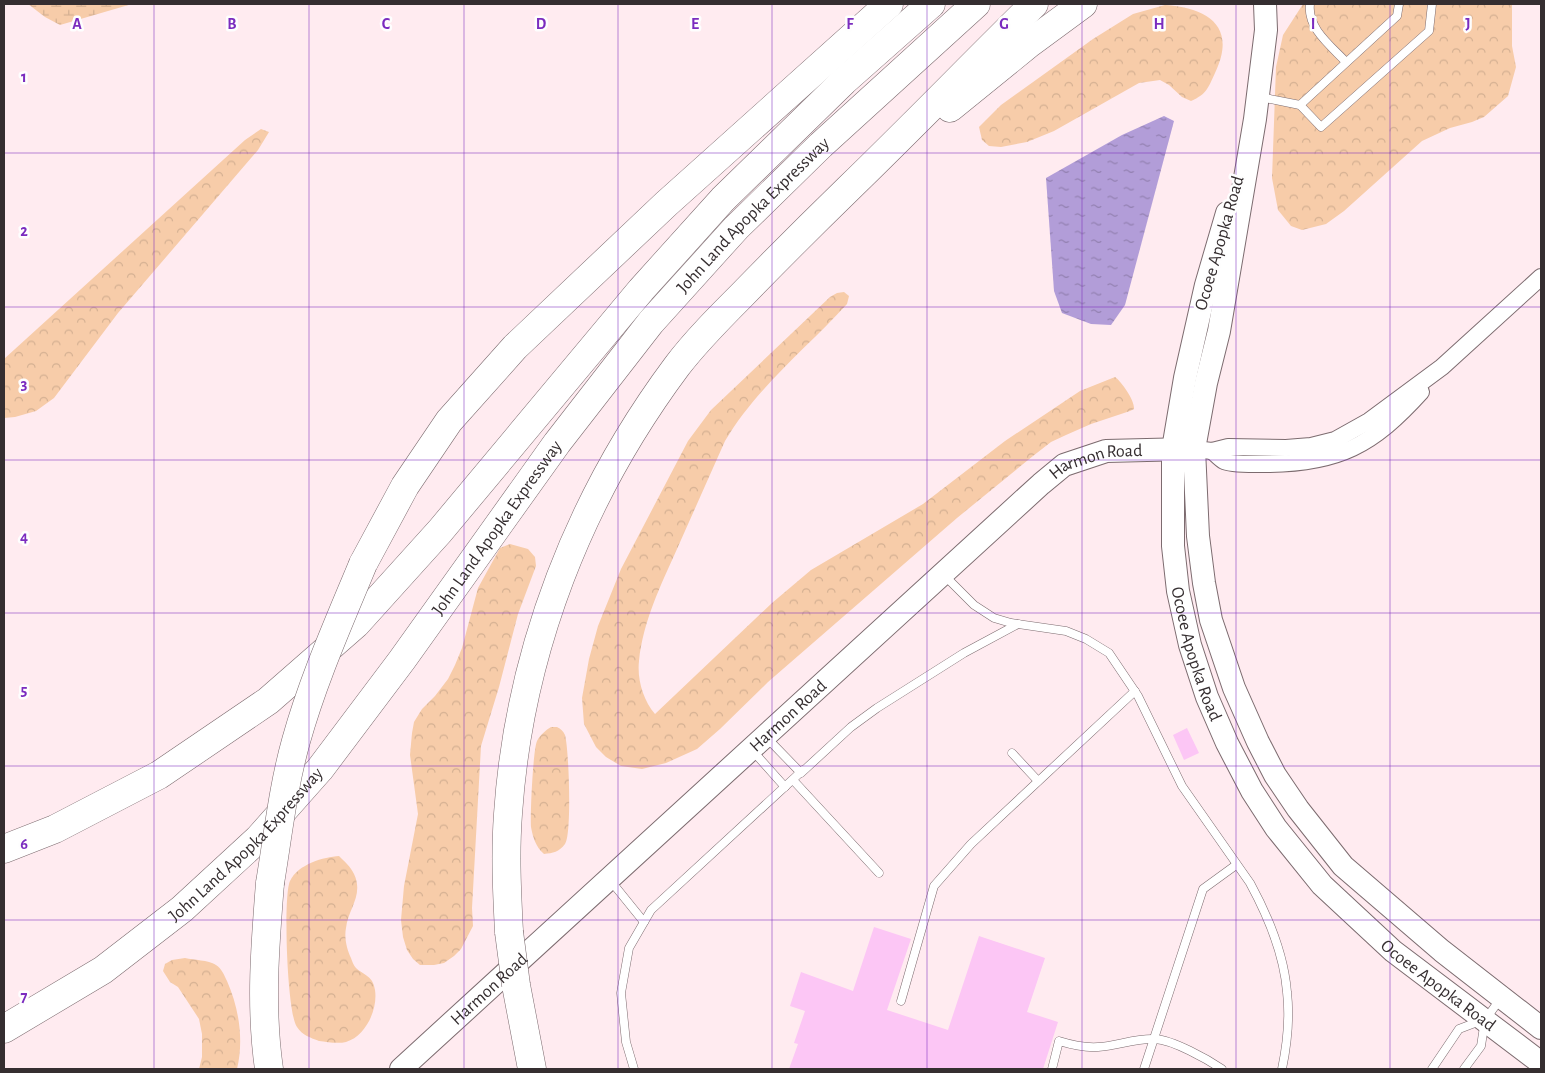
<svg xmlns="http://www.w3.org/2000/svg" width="1545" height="1073" font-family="'Alegreya Sans',sans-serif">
  <defs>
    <pattern id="forest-crowns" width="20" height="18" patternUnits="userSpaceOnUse" patternTransform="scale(1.25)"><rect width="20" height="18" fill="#f7cca9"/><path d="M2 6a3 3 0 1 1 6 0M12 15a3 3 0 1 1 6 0" fill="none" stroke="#d4b092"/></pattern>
    <pattern id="wetland-marsh" width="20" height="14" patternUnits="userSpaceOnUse" patternTransform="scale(1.25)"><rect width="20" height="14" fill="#f7cca9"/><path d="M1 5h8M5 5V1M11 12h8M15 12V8" fill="none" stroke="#d4b092"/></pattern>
    <pattern id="water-ripples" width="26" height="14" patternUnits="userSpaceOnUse" patternTransform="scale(1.25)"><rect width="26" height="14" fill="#b29dd8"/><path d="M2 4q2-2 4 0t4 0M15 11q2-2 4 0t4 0" fill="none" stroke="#9280b0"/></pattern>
  </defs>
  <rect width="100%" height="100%" fill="#ffebf0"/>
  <g fill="url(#forest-crowns)">
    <polygon points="1303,4 1512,4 1512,46 1516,67 1508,96 1484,117 1472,122 1450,128 1422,141 1344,211 1326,224 1302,230 1291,226 1278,210 1272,178 1276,67 1283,35"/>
    <path d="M 1165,5 C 1209,8 1237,27 1215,73 C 1208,88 1207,94 1191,101 L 1182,97 L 1169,85 L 1160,80 L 1139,83 L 1054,131 L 1027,142 L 1001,147 L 989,146 L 982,140 L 979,127 L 1001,105 L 1093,39 L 1133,14 Z"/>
    <polygon points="261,129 269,132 258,150 118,313 54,398 36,411 15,417 4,418 4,359 245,140"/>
    <path d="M 844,292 L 849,296 L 847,304 C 806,349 756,388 725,441 C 709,477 693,513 677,549 C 661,585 643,621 639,661 C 637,679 643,700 655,714 L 772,603 L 811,570 L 923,504 L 1005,441 L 1080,391 L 1115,377 C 1122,382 1135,401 1134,409 L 1130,411 L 1091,424 L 1066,435 L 1051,442 L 1033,456 L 957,518 L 768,682 L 720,729 L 697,749 L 666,763 L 642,769 L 621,766 L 606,757 L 596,747 L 584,724 L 582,698 L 589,659 L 598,626 L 621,569 L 688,441 L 711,410 L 830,297 L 837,293 Z"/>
    <polygon points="510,544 528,549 535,557 536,566 518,614 499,687 481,746 472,908 473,926 461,949 454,956 444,963 434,965 420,965 413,959 407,950 403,937 401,920 404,886 418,814 410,755 412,733 414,722 422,709 435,696 448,679 455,665 462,648 478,588 500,548"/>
    <path d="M 551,727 L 557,727 C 561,729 563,731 565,735 C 569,749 572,835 565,844 C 559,852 553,853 544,854 C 536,847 533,838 531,827 C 530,815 533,750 537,741 C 540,735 546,730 551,727 Z"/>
    <path d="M 339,856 C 344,861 351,867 354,874 C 364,895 348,909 346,928 C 344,938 347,950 351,958 C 352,961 354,966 356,968 C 365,976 373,976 375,990 C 378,1009 366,1036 346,1042 C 338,1044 327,1042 319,1041 C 311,1038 302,1035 297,1027 C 287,1014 283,896 290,881 C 298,864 324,857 339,856 Z"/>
    <path d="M 185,958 C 194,960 208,960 216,965 C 222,969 224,975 227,981 C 239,1008 244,1040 237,1069 L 199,1069 L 202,1057 L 202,1034 L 199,1019 L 178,987 L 170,982 L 163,971 L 165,964 L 172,960 Z"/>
  </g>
  <polygon fill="url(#wetland-marsh)" points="28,4 132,4 60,25 45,17"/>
  <polygon fill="url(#water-ripples)" points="1164,116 1174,121 1125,305 1111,325 1091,324 1062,313 1054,291 1046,178 1122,135"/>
  <g fill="#fcc6f5">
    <polygon points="1187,728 1199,753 1184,760 1173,735"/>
    <polygon points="874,927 911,939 887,1010 948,1030 979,936 1045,958 1027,1012 1058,1022 1043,1069 789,1069 798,1044 794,1043 805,1011 790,1006 801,972 853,991"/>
  </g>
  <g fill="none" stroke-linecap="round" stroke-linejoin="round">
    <g stroke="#7c6b6f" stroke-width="9">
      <g id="lane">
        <path d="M 1310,4 C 1307,28 1330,45 1346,62"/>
        <polyline points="1260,97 1300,105 1321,127 1429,31 1432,4"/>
        <polyline points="1300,105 1397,16 1399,4"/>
        <path d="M 944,575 L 974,605 L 994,618 L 1011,623 L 1066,631 L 1086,639 L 1109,653 L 1138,696 L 1182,786 L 1250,883 C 1268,916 1284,955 1287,992 C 1290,1018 1287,1045 1282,1069"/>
        <polyline points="767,738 801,773 851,727 877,708 964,653 1018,624"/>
        <polyline points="752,750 785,787"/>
        <polyline points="1012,753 1038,781"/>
        <polyline points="793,780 879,873"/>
        <polyline points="610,880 644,922"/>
        <polyline points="901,1001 934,886 971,844 1135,691"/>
        <polyline points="634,1069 626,1042 621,993 629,948 651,910 803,770"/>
        <path d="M 1052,1069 L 1059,1041 C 1072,1045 1084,1048 1098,1047 C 1117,1046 1135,1038 1155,1039 C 1173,1040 1207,1059 1222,1069"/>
        <polyline points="1144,1069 1203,889 1236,865"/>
        <polyline points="1432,1069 1459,1029 1480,1021"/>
        <polyline points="1464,1069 1481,1046 1485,1020 1501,998"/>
      </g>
    </g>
    <g stroke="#7c6b6f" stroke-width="18">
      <g id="street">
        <polyline points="1194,449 1212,451 1228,447 1286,448 1311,446 1335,440 1369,421 1442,367 1541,277"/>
        <path d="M 1212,451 C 1216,454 1220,459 1224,461 C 1231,465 1257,464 1265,464 C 1339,464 1373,445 1421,392"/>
      </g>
    </g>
    <g stroke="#7c6b6f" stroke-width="24">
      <g id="secondary">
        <polyline points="1265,4 1266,30 1255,119 1219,331 1206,383 1194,449 1198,536 1204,583 1211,620 1234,688 1258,742 1275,775 1298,809 1343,866 1442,951 1541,1028"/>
        <path id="s1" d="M 1227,213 L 1206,285 L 1185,378 L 1173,449 L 1173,546 L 1178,591 L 1190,645 L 1207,697 L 1227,743 L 1252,791 L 1276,828 L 1322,885 L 1393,951 L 1541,1063"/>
        <path id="s2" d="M 401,1069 L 1041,484 L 1064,465 L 1106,451 L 1188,449"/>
      </g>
    </g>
    <g stroke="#7c6b6f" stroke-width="29">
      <g id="highway">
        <polyline points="950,108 1030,43 1083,4"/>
        <polyline points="363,564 405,486 449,421 515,347 666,204 889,4"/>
        <polyline points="4,849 55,829 159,775 268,701 356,624 440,531 641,290 723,199 844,81 931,4"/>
        <path d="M 509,932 C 507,893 505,854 508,814 C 519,651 580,496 677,366 C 696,341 719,318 741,296 C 776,260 812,224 848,189 C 911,128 972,65 1034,4"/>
        <polyline points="516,985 532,1069"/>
        <path id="s3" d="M 4,1029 L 103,970 L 182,909 L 258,839 L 320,769 L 402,660 L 557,443 L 651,322 L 736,228 L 821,145 L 976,4"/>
        <path d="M 269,1069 C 260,1007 265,945 270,883"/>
      </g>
    </g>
    <use href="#lane" stroke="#fff" stroke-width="8"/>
    <use href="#street" stroke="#fff" stroke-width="16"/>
    <use href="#secondary" stroke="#fff" stroke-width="22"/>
    <use href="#highway" stroke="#fff" stroke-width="28"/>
    <g stroke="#7c6b6f" stroke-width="29" stroke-linecap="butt">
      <g id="highway-bridge">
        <path d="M 270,883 C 278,835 283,787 296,741 C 313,680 339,622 363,564"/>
        <polyline points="509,932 516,985"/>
      </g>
    </g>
    <use href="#highway-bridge" stroke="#fff" stroke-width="28"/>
  </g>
  <path fill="none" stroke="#7b2cbf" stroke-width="1" stroke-opacity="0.55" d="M 154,4 L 154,1069M 309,4 L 309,1069M 464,4 L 464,1069M 618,4 L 618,1069M 772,4 L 772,1069M 927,4 L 927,1069M 1082,4 L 1082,1069M 1236,4 L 1236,1069M 1390,4 L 1390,1069M 4,153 L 1541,153M 4,307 L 1541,307M 4,460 L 1541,460M 4,613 L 1541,613M 4,766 L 1541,766M 4,920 L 1541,920"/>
  <g text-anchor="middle" stroke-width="5" stroke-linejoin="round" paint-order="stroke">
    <g font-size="18" fill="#352e30" stroke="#fefefe">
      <text dy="6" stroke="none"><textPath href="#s3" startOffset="1116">John Land Apopka Expressway</textPath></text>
      <text transform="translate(1219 243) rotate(-74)" y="6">Ocoee Apopka Road</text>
      <text dy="6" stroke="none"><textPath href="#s2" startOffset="929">Harmon Road</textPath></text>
      <text dy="6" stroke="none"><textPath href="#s3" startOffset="711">John Land Apopka Expressway</textPath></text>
      <text dy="6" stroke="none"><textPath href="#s1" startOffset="450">Ocoee Apopka Road</textPath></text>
      <text dy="6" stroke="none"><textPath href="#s2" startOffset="524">Harmon Road</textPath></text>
      <text dy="6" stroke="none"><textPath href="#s3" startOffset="306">John Land Apopka Expressway</textPath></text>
      <text dy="6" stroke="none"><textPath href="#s1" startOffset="870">Ocoee Apopka Road</textPath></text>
      <text dy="6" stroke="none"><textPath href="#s2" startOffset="119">Harmon Road</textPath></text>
    </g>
  </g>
  <g font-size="16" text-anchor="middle" font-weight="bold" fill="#7b2cbf" stroke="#fefefe" stroke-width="5" stroke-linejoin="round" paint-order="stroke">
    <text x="77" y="29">A</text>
    <text x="232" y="29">B</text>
    <text x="386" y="29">C</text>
    <text x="541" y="29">D</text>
    <text x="695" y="29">E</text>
    <text x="850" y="29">F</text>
    <text x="1004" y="29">G</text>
    <text x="1159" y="29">H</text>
    <text x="1313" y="29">I</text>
    <text x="1468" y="29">J</text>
    <text x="24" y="82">1</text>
    <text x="24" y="236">2</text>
    <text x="24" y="389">3</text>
    <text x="24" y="542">4</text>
    <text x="24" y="695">5</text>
    <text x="24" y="849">6</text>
    <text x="24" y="1002">7</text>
  </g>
  <rect width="1545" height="1073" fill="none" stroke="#352e30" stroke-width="10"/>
</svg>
